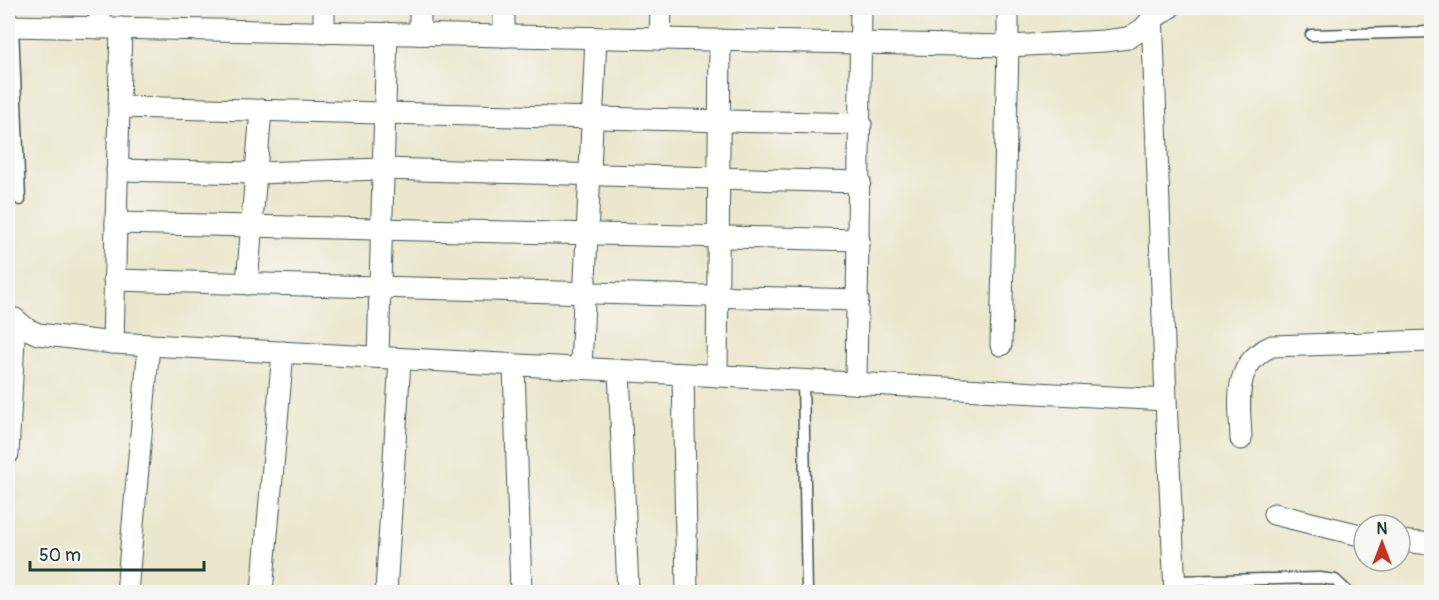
<svg xmlns="http://www.w3.org/2000/svg" width="1439" height="600" font-family="Pangolin,sans-serif">
  <rect width="100%" height="100%" fill="#f6f6f2"/>
  <filter id="ink" filterUnits="userSpaceOnUse"><feTurbulence type="fractalNoise" baseFrequency=".0167" numOctaves="2"/><feDisplacementMap in="SourceGraphic" scale="12" xChannelSelector="R" yChannelSelector="G"/><feConvolveMatrix kernelMatrix="1 2 1 2 8 2 1 2 1" color-interpolation-filters="sRGB"/></filter>
  <filter id="wash" filterUnits="userSpaceOnUse"><feTurbulence type="fractalNoise" baseFrequency=".008" numOctaves="4" result="noise"/><feDisplacementMap in="SourceGraphic" scale="24" xChannelSelector="R" yChannelSelector="G"/><feGaussianBlur stdDeviation="1.35" result="paint"/><feColorMatrix in="noise" values="0 0 0 0 0 0 0 0 0 0 0 0 0 0 0 0 0 1.4 0 .05"/><feComposite in="paint" operator="in"/></filter>
  <g filter="url(#wash)">
    <rect width="100%" height="100%" fill="#ebe7cc"/>
  </g>
  <g filter="url(#ink)">
    <g fill="none" stroke-linecap="round" stroke-linejoin="round">
      <g stroke="#3e564b" stroke-width="13">
        <g id="service">
          <polyline points="13,26 20,200"/>
          <polyline points="1311,35 1432,32"/>
          <polyline points="803,380 807,592"/>
          <polyline points="1175,581 1320,578 1335,580 1348,592"/>
        </g>
      </g>
      <g stroke="#3e564b" stroke-width="23">
        <g id="minor">
          <polyline points="100,8 100,28"/>
          <polyline points="504,8 504,36"/>
          <polyline points="1152,11 1166,400 1175,592"/>
          <polyline points="8,26 1008,46 1104,41 1128,38 1143,29 1152,19 1169,8"/>
          <polyline points="324,33 324,8"/>
          <polyline points="420,34 420,8"/>
          <polyline points="660,39 661,8"/>
          <polyline points="119,107 861,124"/>
          <polyline points="117,170 256,173 383,169 860,182"/>
          <polyline points="116,223 859,240"/>
          <polyline points="114,280 858,300"/>
          <polyline points="247,284 261,110"/>
          <polyline points="8,319 15,319 27,329 38,334 113,343 1166,400"/>
          <polyline points="113,343 121,28"/>
          <polyline points="1001,345 1008,46 1008,8"/>
          <polyline points="378,357 387,33"/>
          <polyline points="514,365 521,592"/>
          <polyline points="581,368 596,38"/>
          <polyline points="619,370 628,592"/>
          <polyline points="683,374 687,592"/>
          <polyline points="717,376 720,40"/>
          <polyline points="856,383 861,8"/>
          <path d="M 1241,439 C 1240,403 1231,364 1272,346 L 1432,341"/>
          <polyline points="8,454 15,319"/>
          <polyline points="1274,514 1364,536"/>
          <polyline points="1400,541 1432,544"/>
          <polyline points="127,592 149,345"/>
          <polyline points="262,592 283,352"/>
          <polyline points="386,592 400,359"/>
        </g>
      </g>
      <use href="#service" stroke="#fff" stroke-width="10"/>
      <use href="#minor" stroke="#fff" stroke-width="21"/>
    </g>
  </g>
  <rect width="1439" height="600" fill="none" stroke="#f6f6f2" stroke-width="30"/>
  <g transform="translate(1382 543)"><circle r="28" fill="#f6f6f2" stroke="#a0aca6" stroke-width="1.5"/>
  <path d="M0-4.5L10 22L0 15L-10 22Z" fill="#c8321e"/>
  <text y="-9" font-size="16" font-weight="bold" text-anchor="middle" fill="#1f3d34">N</text>
  </g>
  <path d="M30 561v9h174v-9" fill="none" stroke="#1f3d34" stroke-width="3"/>
  <text x="39" y="561" font-size="18" fill="#1f3d34" stroke="#f6f6f2" stroke-width="4.5" paint-order="stroke">50 m</text>
</svg>
